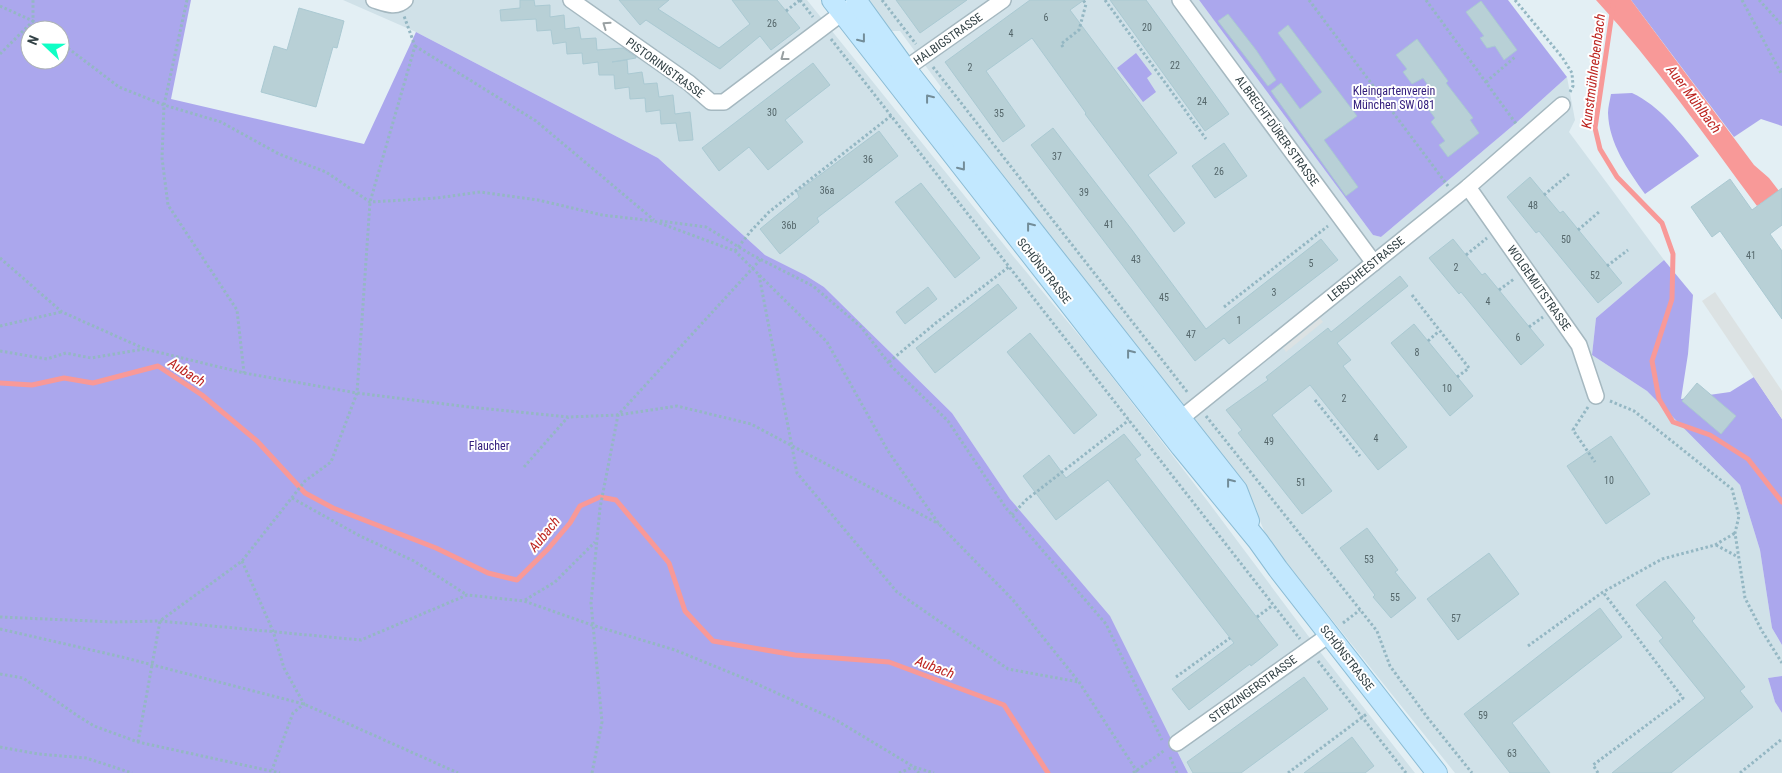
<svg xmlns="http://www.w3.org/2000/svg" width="1782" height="773" font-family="'Roboto Condensed',sans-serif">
  <rect width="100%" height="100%" fill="#e3eff4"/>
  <g fill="#d0e1e8">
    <polygon points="343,0 807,0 1013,256 1092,351 1206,499 1324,657 1415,773 1188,773 1172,740 952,413 824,287 805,275 765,255 658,158 416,32"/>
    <polygon points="868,0 1199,0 1373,235 1381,237 1516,123 1567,77 1575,120 1569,132 1664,260 1596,318 1592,355 1647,391 1740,485 1760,550 1772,628 1782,645 1782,676 1768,678 1775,702 1782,713 1782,773 1455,773 1268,540 1244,483 938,94 941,87 900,31 889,31"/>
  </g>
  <g fill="#aba7ed" fill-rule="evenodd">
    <path d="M 0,0 L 191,0 L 171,99 L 364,144 L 416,32 L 658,158 L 765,255 L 805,275 L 824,287 L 952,413 L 1010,499 L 1110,616 L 1188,773 L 0,773 ZM 30,30 L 60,30 L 60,60 L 30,60 Z"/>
    <polygon points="1199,0 1508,0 1567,77 1516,123 1381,237 1373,235"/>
    <polygon points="1631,0 1782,0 1782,126 1761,119 1734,137"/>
    <polygon points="1136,53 1152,74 1147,78 1156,92 1143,102 1117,68"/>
    <path d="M 1632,93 C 1660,106 1680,133 1699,156 L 1645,194 C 1628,170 1609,144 1608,113 C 1608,107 1610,100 1611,94 Z"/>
    <polygon points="1664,260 1693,295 1688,354 1681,399 1730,392 1754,377 1782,419 1782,645 1772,628 1760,550 1740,485 1647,391 1592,355 1596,318"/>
    <polygon points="1782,676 1782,713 1775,702 1768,678"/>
  </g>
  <g fill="#dce2e3">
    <polygon points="1715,292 1782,391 1782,419 1702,301"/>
    <polygon points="1320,318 1323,322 1286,352 1283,348"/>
  </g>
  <path fill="#f89998" d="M 1596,0 L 1631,0 L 1754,165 L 1769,178 L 1779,191 L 1757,206 C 1705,136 1655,64 1596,0 Z"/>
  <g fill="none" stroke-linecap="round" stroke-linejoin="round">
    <g stroke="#f89998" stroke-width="5">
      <polyline points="1614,0 1595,128 1600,149 1617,177 1662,223 1673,254 1672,299 1652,361 1659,399 1673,422 1710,435 1748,459 1782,502"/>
      <polyline points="0,383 32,385 64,378 93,383 158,366 202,395 257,441 305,493 333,508 436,548 488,573 517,580 548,549 570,523 580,506 600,497 616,500 669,563 685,611 713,641 795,655 889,662 1004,705 1048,773"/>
    </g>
  </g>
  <g fill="#b8d0d6" stroke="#aac9d2">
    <polygon points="520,0 534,0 535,6 550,5 550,17 564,15 565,29 579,27 581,39 596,38 597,50 623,48 636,57 636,58 612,62 627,60 628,74 642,72 644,84 657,83 659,97 673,95 675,114 690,112 693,140 679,141 676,123 661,124 660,110 646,112 645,98 630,99 629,87 615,89 614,75 599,75 598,62 583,64 582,53 567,54 566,42 553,44 551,30 537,31 536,19 501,21 500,10 520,8"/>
    <polygon points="619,0 669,0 658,9 719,48 750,24 732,0 777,0 800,28 771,50 760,36 720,69 646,20 640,25"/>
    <polygon points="896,0 967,0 920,33"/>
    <polygon points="1030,0 1084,0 1070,10 1177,153 1148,175 1185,223 1174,232 1085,114 1086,113 1032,38 986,71 1025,126 1003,142 945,62"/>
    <polygon points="1110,0 1146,0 1229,114 1205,131"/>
    <polygon points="1481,1 1517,50 1504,60 1495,46 1487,48 1480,38 1484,36 1466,12"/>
    <polygon points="299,8 344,21 337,48 333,47 316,107 261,92 274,46 287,50"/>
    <polygon points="1228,14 1256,50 1276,80 1268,86 1218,21"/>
    <polygon points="1288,25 1357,116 1324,140 1358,187 1346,196 1271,91 1281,83 1300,109 1322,92 1278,33"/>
    <polygon points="1417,39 1448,81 1446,83 1473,118 1470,120 1479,133 1448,157 1439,145 1445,141 1431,122 1435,118 1423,102 1434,94 1423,78 1412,84 1403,72 1407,69 1396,55"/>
    <polygon points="813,63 830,85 785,120 803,142 768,170 749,147 719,171 702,148"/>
    <polygon points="1053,128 1132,230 1206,329 1321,239 1338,260 1229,344 1224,338 1195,361 1031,145"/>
    <polygon points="879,131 898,156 817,218 819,222 780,254 760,229 799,197 797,192"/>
    <polygon points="1224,143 1247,176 1215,198 1192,166"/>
    <polygon points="1530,177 1560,213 1563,211 1622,283 1598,303 1539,231 1536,233 1507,197"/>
    <polygon points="1730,179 1752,210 1782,188 1782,225 1770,234 1782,251 1782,319 1720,231 1712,237 1691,207"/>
    <polygon points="921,183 980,258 955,278 895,202"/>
    <polygon points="1453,239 1482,275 1485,273 1544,345 1521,365 1461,292 1459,294 1429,258"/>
    <polygon points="1400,276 1408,286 1337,343 1351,360 1343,366 1407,447 1378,470 1310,385 1272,415 1332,491 1302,514 1238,433 1242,430 1226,410 1268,380 1266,377 1328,328 1331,332"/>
    <polygon points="998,284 1017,308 935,373 916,348"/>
    <polygon points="928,287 937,299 905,324 896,312"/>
    <polygon points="1414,324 1473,396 1450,416 1391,343"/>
    <polygon points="1030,333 1097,415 1074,434 1007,352"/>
    <polygon points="1697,383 1736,416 1721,434 1682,401"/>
    <polygon points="1124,434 1141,455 1135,459 1278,645 1251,666 1250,664 1189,710 1172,689 1234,643 1108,480 1056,520 1023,476 1049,455 1066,478"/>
    <polygon points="1611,436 1650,494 1606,524 1567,466"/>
    <polygon points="1367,528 1398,570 1395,572 1416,598 1391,618 1373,597 1375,595 1340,548"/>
    <polygon points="1489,553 1519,594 1458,640 1427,599"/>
    <polygon points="1665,581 1695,618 1692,621 1745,687 1740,691 1753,707 1671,773 1612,773 1705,698 1659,641 1663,638 1636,605"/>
    <polygon points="1600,608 1622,637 1512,723 1550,773 1510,773 1464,714"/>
    <polygon points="1304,677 1328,709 1241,773 1193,773 1187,762"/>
    <polygon points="1352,737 1374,766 1365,773 1304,773"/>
  </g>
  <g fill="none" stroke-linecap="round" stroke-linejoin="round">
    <g stroke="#a5b8c0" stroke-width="18">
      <g id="street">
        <path d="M 374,0 C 384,3 396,9 405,0"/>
        <polyline points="571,0 689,83 711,102 724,102 850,7"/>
        <polyline points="1180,0 1374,263"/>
        <polyline points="898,74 1003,0"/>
        <polyline points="1468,187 1579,345 1596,396"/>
        <polyline points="1174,424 1468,187 1562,105"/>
        <polyline points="1177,743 1329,635"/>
      </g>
    </g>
    <g stroke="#8bbcd5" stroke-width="22">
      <g id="secondary">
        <polyline points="832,0 1181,447 1258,541 1278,569 1437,773"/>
        <polyline points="856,0 906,69 1237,490 1249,521"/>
      </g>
    </g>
    <g stroke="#94b7c3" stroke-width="3" stroke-dasharray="2.5 2.5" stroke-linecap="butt">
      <polyline points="187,0 164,105 162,158 168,205 237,310 244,373"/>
      <polyline points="800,0 813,17"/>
      <polyline points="882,0 916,44"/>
      <polyline points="1105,0 1206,139"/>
      <polyline points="1309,0 1448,186"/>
      <polyline points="1426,0 1517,125"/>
      <polyline points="1515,0 1562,57 1572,73 1573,86 1569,94"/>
      <polyline points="1742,0 1782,75"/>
      <polyline points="1759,0 1782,25"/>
      <polyline points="0,6 33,21 44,30"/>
      <polyline points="786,11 800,0"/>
      <polyline points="831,39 1300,639"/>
      <polyline points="60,42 119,87 164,105 221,122 279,154 326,172 370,202 437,198 480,192 538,200 602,215 654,221 735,251 827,342 888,451 939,524 1013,600 1079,682 1138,773"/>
      <polyline points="415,46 536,121 654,220"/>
      <polyline points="1063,47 1061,44 1079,30 1086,4 1083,0"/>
      <polyline points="0,54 33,21 33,0"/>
      <polyline points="933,67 1188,393"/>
      <polyline points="1486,82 1515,57"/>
      <polyline points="1544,195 1569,174"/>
      <polyline points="660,221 706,227 752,255 813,286 861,327 891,366 948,421 1006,508 1106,624 1162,740"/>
      <polyline points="1578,230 1599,212"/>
      <polyline points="735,251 751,231 769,212 892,115"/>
      <polyline points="1466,255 1487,238"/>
      <polyline points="0,258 62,312 145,349 244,373 357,393 469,407 568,417 618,415 677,406 751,424 939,524"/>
      <polyline points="1607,266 1628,250"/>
      <polyline points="759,275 797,473 897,592 1008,669 1079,682"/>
      <polyline points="1499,290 1514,279"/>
      <polyline points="1412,295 1469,368 1457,377"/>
      <polyline points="1224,307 1328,226"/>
      <polyline points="0,326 61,312"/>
      <polyline points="1529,327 1543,317"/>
      <polyline points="1428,341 1439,331"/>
      <polyline points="0,351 47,359 66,353 91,358 144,349"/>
      <polyline points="889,362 937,322 1010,266"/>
      <polyline points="1315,400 1360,456"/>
      <polyline points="1610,401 1634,411 1732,489 1739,516 1735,533 1745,598 1762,631 1782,663"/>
      <polyline points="1588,407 1573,430 1595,462"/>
      <polyline points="1206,416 1377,631 1390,666 1427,717 1472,773"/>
      <polyline points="524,467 568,417"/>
      <polyline points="292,498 360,536 414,561 467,595"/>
      <polyline points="1012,515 1026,500 1129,420"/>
      <polyline points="1716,545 1738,557"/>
      <polyline points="242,561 273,631 284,668 304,704 293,713 272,770"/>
      <polyline points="525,600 555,582 595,542"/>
      <polyline points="0,617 114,622 160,621 361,640 467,595 524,601 592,625 675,650 746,679 836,720 914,767 934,773"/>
      <polyline points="1257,617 1273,605"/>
      <polyline points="1343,623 1360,610"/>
      <polyline points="0,629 122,657 304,704 458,773"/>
      <polyline points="1528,646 1603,592 1662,559 1715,545 1735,533"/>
      <polyline points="1318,661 1406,773"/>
      <polyline points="0,674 23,678 78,716 94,726 138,742 280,773"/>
      <polyline points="1176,677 1230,638"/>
      <polyline points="138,742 160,621 242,561 305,481 331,462 357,393 370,202 415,46 404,16"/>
      <polyline points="0,747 38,754 86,758 132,773"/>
      <polyline points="1170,757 1177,773"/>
      <polyline points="914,768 919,773"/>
      <polyline points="592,773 602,722 591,603 600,508 618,415 761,259"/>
      <polyline points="899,773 913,767"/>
      <polyline points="1133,773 1165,750"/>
      <polyline points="1288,773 1368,713"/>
      <polyline points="1598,773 1593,765 1683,698 1603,592"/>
      <polyline points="1740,773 1782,739"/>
    </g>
    <use href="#street" stroke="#fff" stroke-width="15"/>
    <use href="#secondary" stroke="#c2e8ff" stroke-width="20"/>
  </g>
  <defs><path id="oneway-chevron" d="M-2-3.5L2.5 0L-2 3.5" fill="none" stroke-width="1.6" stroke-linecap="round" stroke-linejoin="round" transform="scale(1.25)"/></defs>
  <g stroke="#99a0a2">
    <use href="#oneway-chevron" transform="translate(606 25) rotate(-145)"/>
    <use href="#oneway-chevron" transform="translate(784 57) rotate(143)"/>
  </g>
  <g stroke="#738d99">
    <use href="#oneway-chevron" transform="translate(862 39) rotate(52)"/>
    <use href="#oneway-chevron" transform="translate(929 98) rotate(-128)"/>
    <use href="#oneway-chevron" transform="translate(962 167) rotate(52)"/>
    <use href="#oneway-chevron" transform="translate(1030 226) rotate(-128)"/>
    <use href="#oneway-chevron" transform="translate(1130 353) rotate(-128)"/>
    <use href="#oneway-chevron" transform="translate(1230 482) rotate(-128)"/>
  </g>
  <g text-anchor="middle" stroke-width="4" stroke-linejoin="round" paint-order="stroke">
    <g font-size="10" fill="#54666a">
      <text x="1046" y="21">6</text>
      <text x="772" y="27">26</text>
      <text x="1147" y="31">20</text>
      <text x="1011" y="37">4</text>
      <text x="1175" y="69">22</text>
      <text x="970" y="71">2</text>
      <text x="1202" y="105">24</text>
      <text x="772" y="116">30</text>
      <text x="999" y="117">35</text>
      <text x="1057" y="160">37</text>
      <text x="868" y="163">36</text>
      <text x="1219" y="175">26</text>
      <text x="827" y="194">36a</text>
      <text x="1084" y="196">39</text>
      <text x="1533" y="209">48</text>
      <text x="1109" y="228">41</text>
      <text x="789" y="229">36b</text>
      <text x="1566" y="243">50</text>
      <text x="1751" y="259">41</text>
      <text x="1136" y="263">43</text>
      <text x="1311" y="267">5</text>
      <text x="1456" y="271">2</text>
      <text x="1595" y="279">52</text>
      <text x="1274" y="296">3</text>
      <text x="1164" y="301">45</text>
      <text x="1488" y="305">4</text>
      <text x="1239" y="324">1</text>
      <text x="1191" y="338">47</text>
      <text x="1518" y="341">6</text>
      <text x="1417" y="356">8</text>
      <text x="1447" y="392">10</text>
      <text x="1344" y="402">2</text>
      <text x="1376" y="442">4</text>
      <text x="1269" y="445">49</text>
      <text x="1609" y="484">10</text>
      <text x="1301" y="486">51</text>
      <text x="1369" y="563">53</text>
      <text x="1395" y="601">55</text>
      <text x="1456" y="622">57</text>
      <text x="1483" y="719">59</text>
      <text x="1512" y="757">63</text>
    </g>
    <g font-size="12" fill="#334246" stroke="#fff">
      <text transform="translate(948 39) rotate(-35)" y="4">HALBIGSTRASSE</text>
      <text transform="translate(665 68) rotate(36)" y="4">PISTORINISTRASSE</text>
      <text transform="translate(1277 131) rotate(54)" y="4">ALBRECHT-DÜRER-STRASSE</text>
      <text transform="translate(1366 269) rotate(-39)" y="4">LEBSCHEESTRASSE</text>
      <text transform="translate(1044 271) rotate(52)" y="4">SCHÖNSTRASSE</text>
      <text transform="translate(1539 288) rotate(55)" y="4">WOLGEMUTSTRASSE</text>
      <text transform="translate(1347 658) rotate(52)" y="4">SCHÖNSTRASSE</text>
      <text transform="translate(1253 689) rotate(-36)" y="4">STERZINGERSTRASSE</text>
    </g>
    <g font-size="12" fill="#35207e" stroke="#fff">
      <text x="1394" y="95">Kleingartenverein<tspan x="1394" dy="14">München SW 081</tspan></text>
      <text x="489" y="450">Flaucher</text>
    </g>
    <g font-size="14" font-style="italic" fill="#bd2521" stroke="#fff">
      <text transform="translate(1593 71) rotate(-83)" y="5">Kunstmühlnebenbach</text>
      <text transform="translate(1694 99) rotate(53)" y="5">Auer Mühlbach</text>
      <text transform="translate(187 372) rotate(33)" y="5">Aubach</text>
      <text transform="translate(544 534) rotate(-51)" y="5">Aubach</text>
      <text transform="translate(935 667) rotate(21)" y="5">Aubach</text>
    </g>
  </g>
  <g transform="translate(45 45) rotate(292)"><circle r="24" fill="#ffffff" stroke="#adb3b5"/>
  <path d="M0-4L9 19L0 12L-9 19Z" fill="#0fffc5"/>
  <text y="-8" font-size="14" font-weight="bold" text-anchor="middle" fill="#334246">N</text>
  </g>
</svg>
